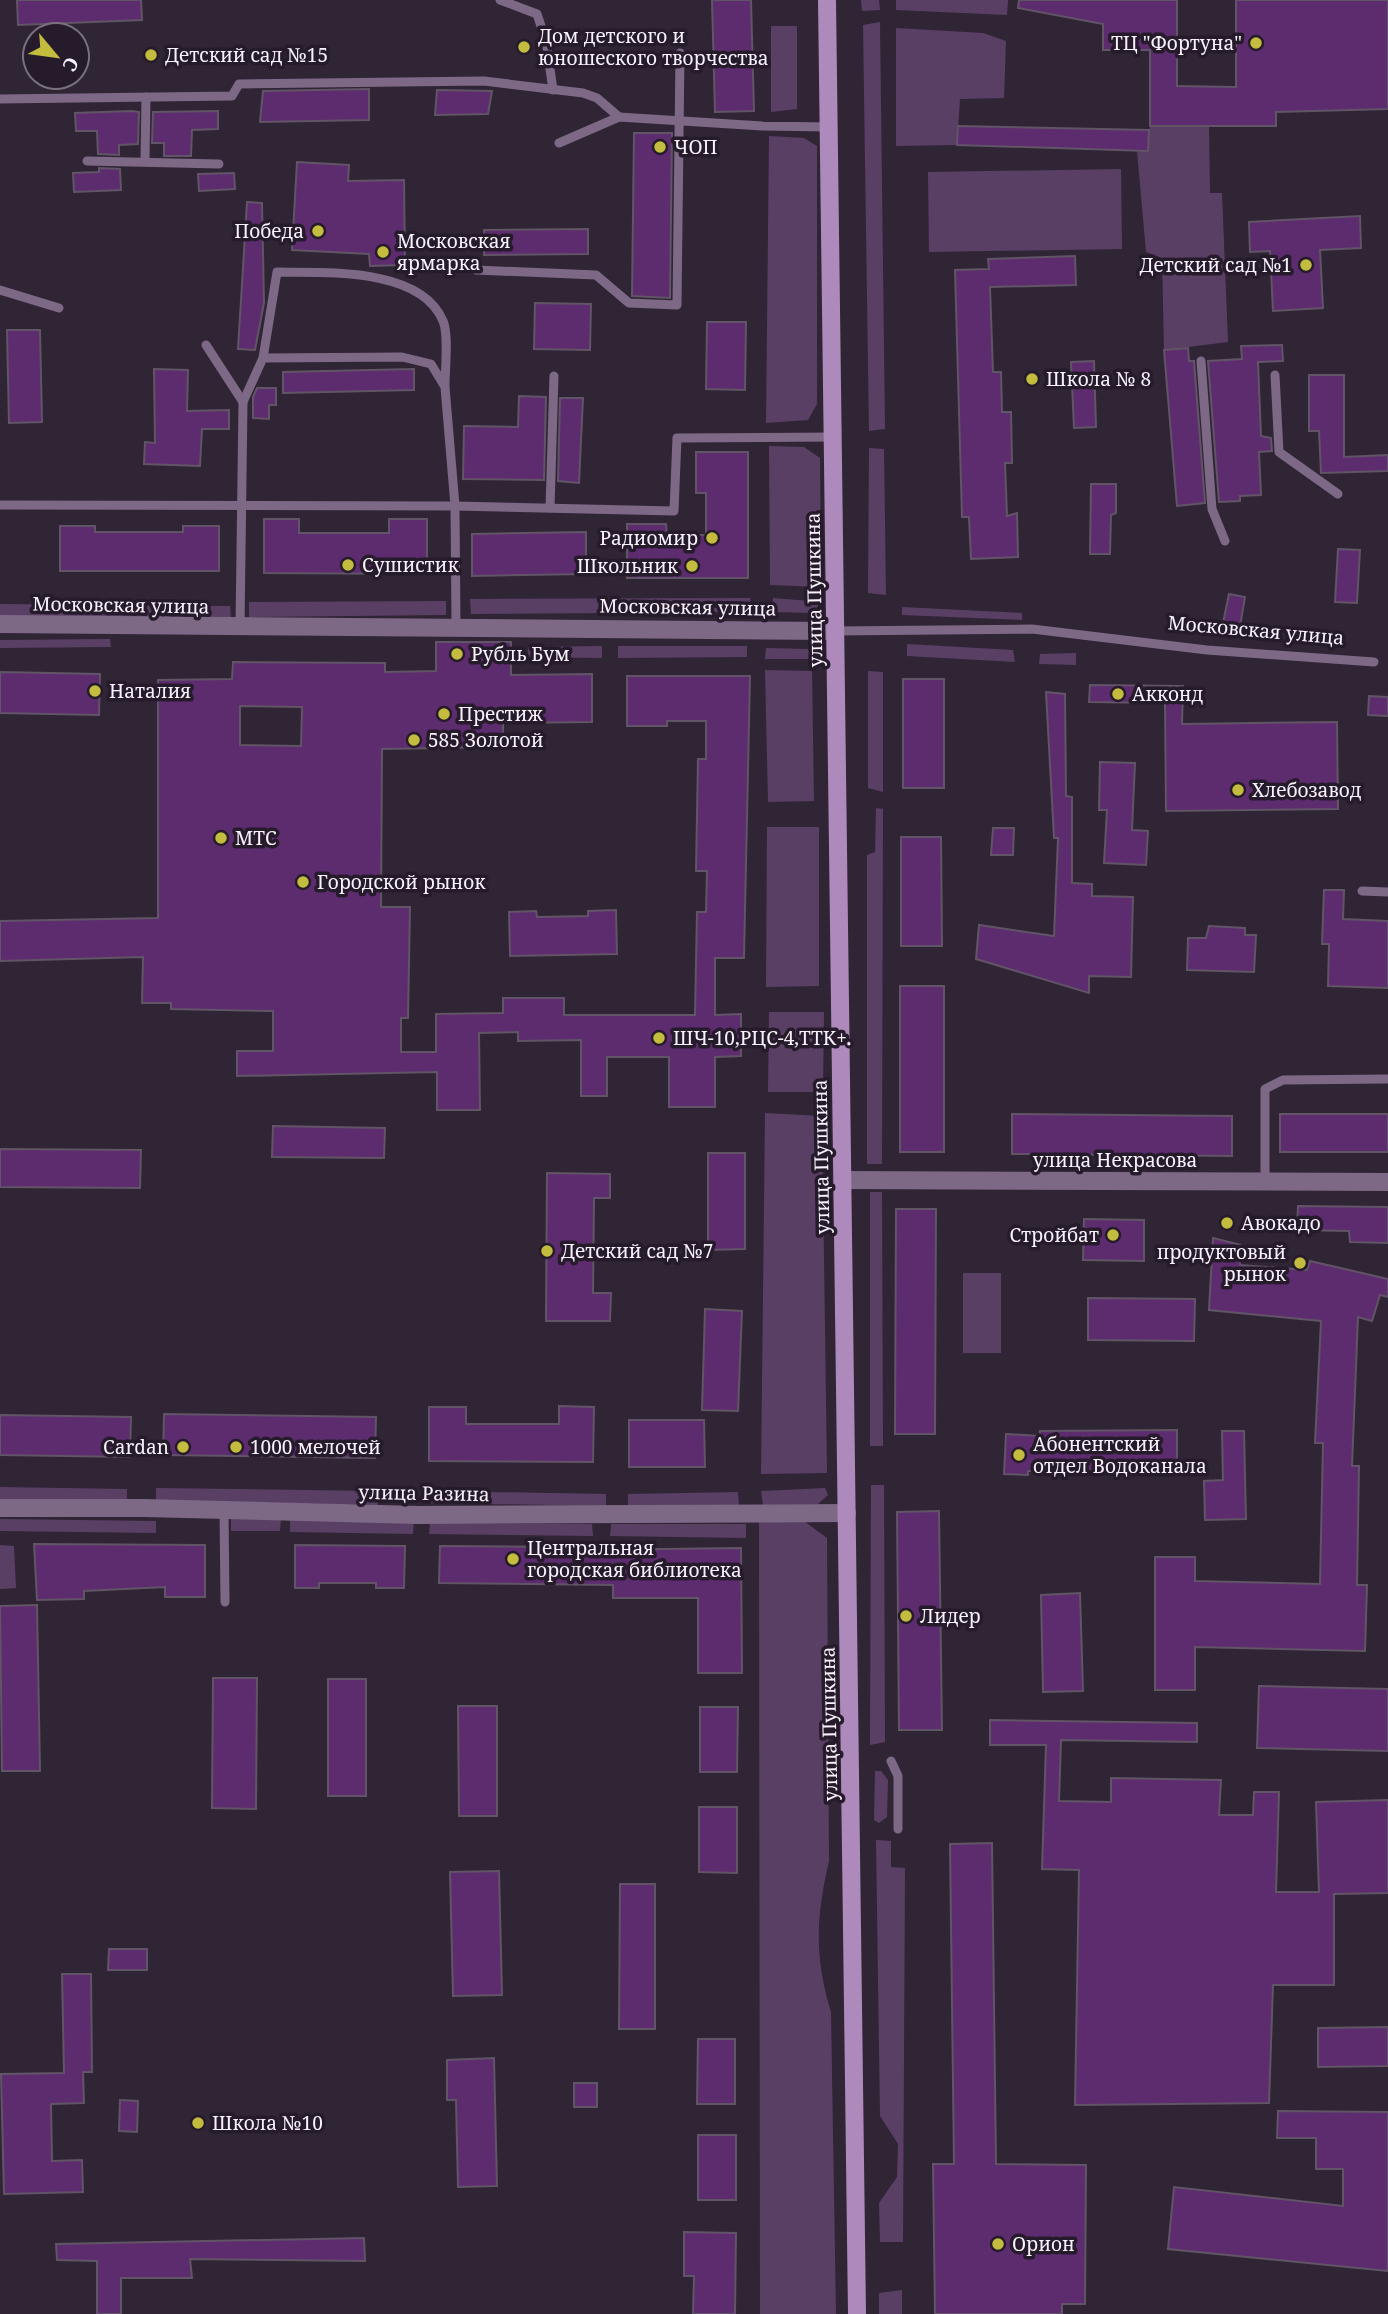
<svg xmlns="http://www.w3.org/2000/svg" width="1388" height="2314" font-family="'Noto Serif',serif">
  <rect width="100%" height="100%" fill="#302535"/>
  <g fill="#5a3f65">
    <polygon points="861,0 879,0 880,10 862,11"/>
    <polygon points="896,0 1008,0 1007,15 896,10"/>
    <polygon points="880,22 885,429 869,431 863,25"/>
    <polygon points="771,26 797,26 797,109 771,112"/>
    <polygon points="896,28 983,33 1006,41 1004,98 960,99 957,145 896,146"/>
    <polygon points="1150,126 1209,127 1210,193 1222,193 1228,342 1164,350 1162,258 1146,252 1137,151 1148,151"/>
    <polygon points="769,136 804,138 817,146 817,404 808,420 766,423"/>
    <polygon points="1121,169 1122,249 929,252 928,172"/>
    <polygon points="769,446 804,447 820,458 821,587 770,585"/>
    <polygon points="869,448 884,449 886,595 868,593"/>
    <polygon points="750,598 752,612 471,614 470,599"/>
    <polygon points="773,598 821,602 813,613 772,612"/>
    <polygon points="446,601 446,615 249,617 249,602"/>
    <polygon points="0,604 230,606 231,618 0,617"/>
    <polygon points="902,607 1022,613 1022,620 902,615"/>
    <polygon points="110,639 111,647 0,648 0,640"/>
    <polygon points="907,644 1013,650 1015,662 907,656"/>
    <polygon points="602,646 602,658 528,657 528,647"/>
    <polygon points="618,646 747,646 747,657 618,658"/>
    <polygon points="766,648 808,649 814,659 765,659"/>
    <polygon points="1076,653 1076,665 1039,664 1040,654"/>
    <polygon points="765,670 812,671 814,801 768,802"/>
    <polygon points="868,671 883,672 883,792 868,788"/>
    <polygon points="876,808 883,809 882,1164 867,1164 867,855 875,852"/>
    <polygon points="767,827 819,827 819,986 766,987"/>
    <polygon points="769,1012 824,1012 823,1092 768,1092"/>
    <polygon points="765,1113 822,1116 827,1473 761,1474"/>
    <polygon points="870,1192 882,1192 883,1446 870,1446"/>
    <rect x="963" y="1273" width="38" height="80"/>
    <polygon points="871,1485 884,1485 885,1742 870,1745"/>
    <polygon points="0,1487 127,1489 127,1499 0,1500"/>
    <polygon points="156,1488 375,1491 378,1505 156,1500"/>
    <polygon points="825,1488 828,1495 818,1504 763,1505 761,1491"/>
    <polygon points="426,1491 606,1494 606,1506 426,1503"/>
    <polygon points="738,1492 739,1506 628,1508 628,1494"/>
    <polygon points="0,1519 156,1521 156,1533 0,1531"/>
    <polygon points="231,1519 281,1519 280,1531 231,1531"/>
    <polygon points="290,1519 414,1520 413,1534 290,1532"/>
    <path d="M 759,1521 L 804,1521 L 827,1538 L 829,1861 C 816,1917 814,1956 831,2012 L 836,2314 L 760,2314 Z"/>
    <polygon points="430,1523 592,1524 593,1536 429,1534"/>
    <polygon points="611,1524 746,1524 746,1538 610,1536"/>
    <polygon points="0,1545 14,1546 16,1588 0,1589"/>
    <polygon points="875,1771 881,1771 888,1780 887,1817 879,1823 874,1820"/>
    <polygon points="876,1840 891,1841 891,1867 905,1868 903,2242 880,2242 879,2203 897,2177 898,2144 880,2116"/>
    <polygon points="902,2290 902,2314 879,2314 879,2293"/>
  </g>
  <g fill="#5d2c6f" stroke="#615466" stroke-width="2" fill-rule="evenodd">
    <polygon points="17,0 141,0 142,20 18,25"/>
    <polygon points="712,0 751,0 754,111 715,112"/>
    <polygon points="1019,0 1177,0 1177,86 1236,87 1236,0 1388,0 1388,109 1276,112 1276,126 1150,126 1150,50 1103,50 1103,24 1018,8"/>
    <polygon points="369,89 369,120 260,122 263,91"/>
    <polygon points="437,90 492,91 488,114 435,115"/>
    <polygon points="132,111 139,112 138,144 119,145 119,155 98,154 97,131 76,131 75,113"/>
    <polygon points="218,111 218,129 192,130 191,156 164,156 164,143 152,143 153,112"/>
    <polygon points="958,126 1149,130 1148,151 957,145"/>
    <polygon points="634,133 672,133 670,298 632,296"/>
    <polygon points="297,162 349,165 348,181 404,180 405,265 370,266 369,254 292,250"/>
    <polygon points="99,168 120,169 121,190 74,192 73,173 99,172"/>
    <polygon points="234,173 235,189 199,191 198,174"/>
    <polygon points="247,202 262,203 264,303 255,350 238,349"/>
    <polygon points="1360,216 1361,248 1320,250 1323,308 1273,311 1270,251 1250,252 1249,222"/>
    <polygon points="588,229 588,254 484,255 484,230"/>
    <polygon points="1075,256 1076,285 990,287 993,372 1001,372 1002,412 1011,412 1012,463 1005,463 1007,516 1017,513 1018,557 971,559 969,517 962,517 955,270 989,269 988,259"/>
    <polygon points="535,303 591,304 590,350 534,349"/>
    <polygon points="707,322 746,322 745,390 706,389"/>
    <polygon points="7,330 40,330 42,422 9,423"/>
    <polygon points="1282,345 1283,361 1258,362 1261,436 1271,438 1272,451 1259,452 1261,495 1240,496 1240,501 1219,502 1208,361 1242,359 1241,346"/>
    <polygon points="1188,348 1189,361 1194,361 1205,503 1177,506 1164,350"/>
    <polygon points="1094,361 1096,427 1074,428 1071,362"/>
    <polygon points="154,369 188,370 187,411 229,410 229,429 202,429 200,466 144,464 145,442 155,443"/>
    <polygon points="414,369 414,390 283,393 283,372"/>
    <polygon points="1309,375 1344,375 1344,457 1388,455 1388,471 1321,473 1319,431 1309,431"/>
    <polygon points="257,388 276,388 276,405 269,405 269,419 253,418 253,397"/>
    <polygon points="519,396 546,397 544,480 463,479 464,426 518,427"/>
    <polygon points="560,398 583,398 579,483 558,481"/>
    <polygon points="696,452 748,452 748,578 627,578 627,524 666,524 667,535 706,535 706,493 696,493"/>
    <polygon points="1091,484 1116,484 1116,513 1111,515 1110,554 1090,554"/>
    <polygon points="264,519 299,519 299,533 389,533 389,519 427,519 427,574 264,573"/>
    <polygon points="60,526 95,526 95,532 183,532 183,526 219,526 219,571 60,571"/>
    <polygon points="586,532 586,574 472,576 472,534"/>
    <polygon points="1338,549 1360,550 1357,603 1335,602"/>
    <polygon points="1229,594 1245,597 1240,626 1223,623"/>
    <path d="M 436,642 L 511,642 L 511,675 L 592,674 L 592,722 L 503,723 L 503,747 L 382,749 L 381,907 L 410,907 L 408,1018 L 401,1018 L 401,1052 L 436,1052 L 436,1014 L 503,1013 L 503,998 L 564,998 L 564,1015 L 695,1015 L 697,912 L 706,912 L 707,871 L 696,871 L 698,759 L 706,759 L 706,721 L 667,721 L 667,726 L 627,726 L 627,676 L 750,676 L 744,958 L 715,958 L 715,1015 L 741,1014 L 741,1056 L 715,1057 L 715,1107 L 669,1107 L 669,1057 L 607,1057 L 607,1096 L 581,1096 L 581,1040 L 518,1041 L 518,1032 L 479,1033 L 480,1110 L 437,1110 L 437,1072 L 237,1076 L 237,1051 L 273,1051 L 273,1011 L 171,1009 L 171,1003 L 142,1003 L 143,957 L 0,961 L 0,921 L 158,918 L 158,680 L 232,679 L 233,662 L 385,663 L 385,672 L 436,671 ZM 240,706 L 302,707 L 301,746 L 240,745 Z"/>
    <polygon points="0,672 100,674 99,715 0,713"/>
    <rect x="903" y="679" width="41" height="109"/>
    <polygon points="1090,685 1183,686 1182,724 1337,722 1338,809 1166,811 1165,703 1089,702"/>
    <polygon points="1046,692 1065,694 1066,796 1072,797 1072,883 1092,884 1092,896 1133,897 1131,977 1089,976 1089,993 976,959 979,925 1054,936 1058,838 1054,838"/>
    <polygon points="1369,696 1388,697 1388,716 1368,715"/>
    <polygon points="1100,762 1135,763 1132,830 1148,831 1146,865 1104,863 1107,810 1099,810"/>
    <polygon points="993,828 1014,828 1013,855 991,855"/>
    <polygon points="901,837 941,837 942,946 901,946"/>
    <polygon points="1324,890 1344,890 1343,919 1388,921 1388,988 1328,986 1329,944 1322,944"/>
    <polygon points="616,910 617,954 510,956 509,912 536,911 537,917 588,916 588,911"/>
    <polygon points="1209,926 1245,928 1245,935 1256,935 1254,972 1187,970 1188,938 1206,938"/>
    <rect x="900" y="986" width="44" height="166"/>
    <polygon points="1012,1114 1232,1116 1232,1156 1012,1154"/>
    <rect x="1280" y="1114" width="108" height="38"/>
    <polygon points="273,1126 385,1128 384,1158 272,1157"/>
    <polygon points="0,1149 141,1150 140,1188 0,1187"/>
    <polygon points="708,1153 745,1153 745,1249 708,1250"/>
    <polygon points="547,1173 610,1174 610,1198 594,1198 593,1293 611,1293 610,1321 546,1321"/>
    <polygon points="1298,1206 1388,1207 1388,1243 1350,1242 1349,1231 1297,1230"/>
    <polygon points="896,1209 936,1209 935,1434 895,1434"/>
    <polygon points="1084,1219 1144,1220 1144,1261 1083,1260"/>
    <polygon points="1213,1238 1241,1245 1240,1265 1307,1270 1310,1261 1388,1279 1388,1297 1380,1295 1372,1321 1358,1317 1352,1466 1359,1466 1357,1585 1367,1585 1365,1651 1195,1647 1195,1690 1155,1690 1155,1557 1195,1557 1195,1581 1320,1584 1323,1443 1315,1443 1321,1321 1209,1310"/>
    <polygon points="1088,1298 1195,1299 1194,1341 1088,1340"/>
    <polygon points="705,1309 742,1311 738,1411 702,1410"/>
    <polygon points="559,1406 594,1407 593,1462 429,1461 429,1407 466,1407 466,1424 559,1424"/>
    <polygon points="164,1414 376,1417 375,1458 163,1455"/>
    <polygon points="0,1415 131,1417 130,1457 0,1455"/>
    <polygon points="629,1420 704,1420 705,1467 629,1467"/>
    <polygon points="1177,1430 1177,1469 1028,1471 1028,1475 1004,1474 1006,1434 1040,1436 1040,1431"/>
    <polygon points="1222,1431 1244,1431 1246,1519 1205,1520 1204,1481 1223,1480"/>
    <polygon points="939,1511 942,1730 899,1730 897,1512"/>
    <polygon points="34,1544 205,1545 205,1597 165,1597 165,1587 84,1591 84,1599 37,1600"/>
    <polygon points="295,1545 405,1546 404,1588 376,1588 376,1583 319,1583 319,1588 295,1588"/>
    <polygon points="440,1546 585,1547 585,1550 741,1548 742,1673 698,1673 698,1598 613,1598 613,1585 439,1583"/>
    <polygon points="1080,1593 1083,1691 1043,1692 1041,1595"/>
    <polygon points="37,1605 40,1771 2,1771 0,1606"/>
    <polygon points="213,1678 257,1678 256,1809 212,1808"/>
    <rect x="328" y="1679" width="38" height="117"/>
    <polygon points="1259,1686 1388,1689 1388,1751 1257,1748"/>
    <polygon points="458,1706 497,1706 497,1816 459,1816"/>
    <polygon points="700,1707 738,1707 737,1772 700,1772"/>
    <polygon points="990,1720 1197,1723 1197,1742 1061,1740 1059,1801 1111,1802 1111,1778 1221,1780 1219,1815 1253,1815 1254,1792 1279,1792 1276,1892 1319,1892 1316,1802 1388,1800 1388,1893 1334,1894 1334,1985 1273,1985 1269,2103 1075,2105 1079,1870 1042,1869 1046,1745 990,1745"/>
    <polygon points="699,1807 737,1807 737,1873 699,1872"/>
    <polygon points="992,1843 996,2164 1086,2165 1085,2304 1062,2304 1062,2314 935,2314 933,2164 954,2164 950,1844"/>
    <polygon points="499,1871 502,1995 453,1996 450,1872"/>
    <polygon points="620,1884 655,1884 655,2029 619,2029"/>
    <polygon points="109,1949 147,1949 147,1970 108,1970"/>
    <polygon points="62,1974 91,1974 92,2072 83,2072 84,2103 51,2104 52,2161 82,2160 83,2192 4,2194 1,2074 64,2073"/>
    <polygon points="1388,2027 1388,2066 1318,2067 1318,2028"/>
    <polygon points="698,2039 735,2039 735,2104 697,2104"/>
    <polygon points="494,2058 497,2186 458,2187 456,2100 447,2100 447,2060"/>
    <rect x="574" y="2083" width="23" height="24"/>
    <polygon points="120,2100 138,2101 137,2132 119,2131"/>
    <polygon points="1278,2111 1388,2112 1388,2271 1168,2249 1174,2187 1343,2206 1343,2169 1316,2169 1316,2138 1277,2138"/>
    <rect x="698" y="2135" width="38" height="65"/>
    <polygon points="684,2232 736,2233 735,2314 693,2314 694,2276 684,2276"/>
    <polygon points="364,2238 365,2261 190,2259 192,2278 121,2278 121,2314 97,2314 97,2261 57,2260 56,2244"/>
  </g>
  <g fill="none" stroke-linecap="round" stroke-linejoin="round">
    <g stroke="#7d6886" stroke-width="9">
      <polyline points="500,0 537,14 546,41 553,90"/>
      <polyline points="0,99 232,96 239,84 484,81 583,93 597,98 619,117"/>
      <polyline points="559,143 619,117 762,126 829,127"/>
      <polyline points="145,160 146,97"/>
      <polyline points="87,161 219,164"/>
      <polyline points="476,270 596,275 629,303 677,305 680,53"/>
      <polyline points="0,290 59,308"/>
      <polyline points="206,345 243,402"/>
      <path d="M 263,358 L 277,272 C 325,273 421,267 443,321 C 449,334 445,369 445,385"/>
      <polyline points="1201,361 1212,509 1225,541"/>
      <polyline points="1275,375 1279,452 1338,494"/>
      <polyline points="0,505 455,506 674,511 677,438 833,437"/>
      <polyline points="550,508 554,376"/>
      <polyline points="240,627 243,402 263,358 402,357 431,364 445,387 455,506 456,626"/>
      <polyline points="835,631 1032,629 1207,650 1374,662"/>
      <polyline points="1362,891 1388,892"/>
      <polyline points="1265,1181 1265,1089 1283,1080 1388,1079"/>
      <polyline points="224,1509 225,1602"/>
      <polyline points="891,1761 898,1776 898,1829"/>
    </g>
    <polyline stroke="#7d6886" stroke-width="18" points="0,1508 144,1508 418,1515 847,1513"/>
    <g stroke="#7d6886" stroke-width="18">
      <polyline points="0,624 835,631"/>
      <polyline points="843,1180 1388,1182"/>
    </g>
    <polyline stroke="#ad8abb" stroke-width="18" points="827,0 857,2314"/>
  </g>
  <g fill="#c4bc3e" stroke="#261b2b" stroke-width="2.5">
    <circle cx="1256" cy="43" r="7"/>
    <circle cx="524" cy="47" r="7"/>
    <circle cx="151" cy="55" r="7"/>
    <circle cx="660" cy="147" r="7"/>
    <circle cx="318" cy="231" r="7"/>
    <circle cx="383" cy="252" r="7"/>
    <circle cx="1306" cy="265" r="7"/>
    <circle cx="1032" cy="379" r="7"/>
    <circle cx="712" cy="538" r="7"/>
    <circle cx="348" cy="565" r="7"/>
    <circle cx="692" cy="566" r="7"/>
    <circle cx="457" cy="654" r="7"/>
    <circle cx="95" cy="691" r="7"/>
    <circle cx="1118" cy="694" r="7"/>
    <circle cx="444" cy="714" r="7"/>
    <circle cx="414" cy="740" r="7"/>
    <circle cx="1238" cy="790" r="7"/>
    <circle cx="221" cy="838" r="7"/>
    <circle cx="303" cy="882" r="7"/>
    <circle cx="659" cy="1038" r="7"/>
    <circle cx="1227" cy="1223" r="7"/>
    <circle cx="1113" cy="1235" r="7"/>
    <circle cx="547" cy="1251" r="7"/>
    <circle cx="1300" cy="1263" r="7"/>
    <circle cx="183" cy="1447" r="7"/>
    <circle cx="236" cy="1447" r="7"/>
    <circle cx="1019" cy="1455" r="7"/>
    <circle cx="513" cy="1559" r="7"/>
    <circle cx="906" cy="1616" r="7"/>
    <circle cx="198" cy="2123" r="7"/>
    <circle cx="998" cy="2244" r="7"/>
  </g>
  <g text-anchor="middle" stroke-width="7" stroke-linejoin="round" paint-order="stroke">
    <g font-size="19" fill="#f9f1fc" stroke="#261b2b" text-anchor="start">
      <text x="538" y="43">Дом детского и<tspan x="538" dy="22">юношеского творчества</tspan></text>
      <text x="1242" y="50" text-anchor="end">ТЦ "Фортуна"</text>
      <text x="165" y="62">Детский сад №15</text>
      <text x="674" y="154">ЧОП</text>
      <text x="304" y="238" text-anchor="end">Победа</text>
      <text x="397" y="248">Московская<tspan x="397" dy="22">ярмарка</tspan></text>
      <text x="1292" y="272" text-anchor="end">Детский сад №1</text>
      <text x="1046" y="386">Школа № 8</text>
      <text x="698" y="545" text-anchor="end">Радиомир</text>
      <text x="362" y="572">Сушистик</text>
      <text x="678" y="573" text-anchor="end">Школьник</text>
      <text x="471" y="661">Рубль Бум</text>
      <text x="109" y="698">Наталия</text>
      <text x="1132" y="701">Акконд</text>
      <text x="458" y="721">Престиж</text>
      <text x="428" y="747">585 Золотой</text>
      <text x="1252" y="797">Хлебозавод</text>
      <text x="235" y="845">МТС</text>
      <text x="317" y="889">Городской рынок</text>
      <text x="673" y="1045">ШЧ-10,РЦС-4,ТТК+.</text>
      <text x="1241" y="1230">Авокадо</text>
      <text x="1099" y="1242" text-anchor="end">Стройбат</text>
      <text x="561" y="1258">Детский сад №7</text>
      <text x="1286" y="1259" text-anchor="end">продуктовый<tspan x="1286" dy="22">рынок</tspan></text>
      <text x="1033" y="1451">Абонентский<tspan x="1033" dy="22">отдел Водоканала</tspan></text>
      <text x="169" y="1454" text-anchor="end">Cardan</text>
      <text x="250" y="1454">1000 мелочей</text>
      <text x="527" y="1555">Центральная<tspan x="527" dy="22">городская библиотека</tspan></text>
      <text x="920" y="1623">Лидер</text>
      <text x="212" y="2130">Школа №10</text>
      <text x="1012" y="2251">Орион</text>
    </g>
    <g font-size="19" fill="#f9f1fc" stroke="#261b2b">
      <text transform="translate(814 590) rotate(-91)" y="7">улица Пушкина</text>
      <text transform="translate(121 605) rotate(1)" y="7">Московская улица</text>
      <text transform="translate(688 607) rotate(1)" y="7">Московская улица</text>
      <text transform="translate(1256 630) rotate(5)" y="7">Московская улица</text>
      <text transform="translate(821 1157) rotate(-91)" y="7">улица Пушкина</text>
      <text x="1115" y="1167">улица Некрасова</text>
      <text transform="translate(424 1493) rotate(1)" y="7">улица Разина</text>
      <text transform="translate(829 1724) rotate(-91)" y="7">улица Пушкина</text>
    </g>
  </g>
  <g transform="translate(56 56) rotate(119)"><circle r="33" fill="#261b2b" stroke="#7a717f" stroke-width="2"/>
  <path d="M0-5L12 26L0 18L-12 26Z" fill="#c4bc3e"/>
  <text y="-10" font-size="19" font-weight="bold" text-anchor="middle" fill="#f9f1fc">С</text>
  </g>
</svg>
